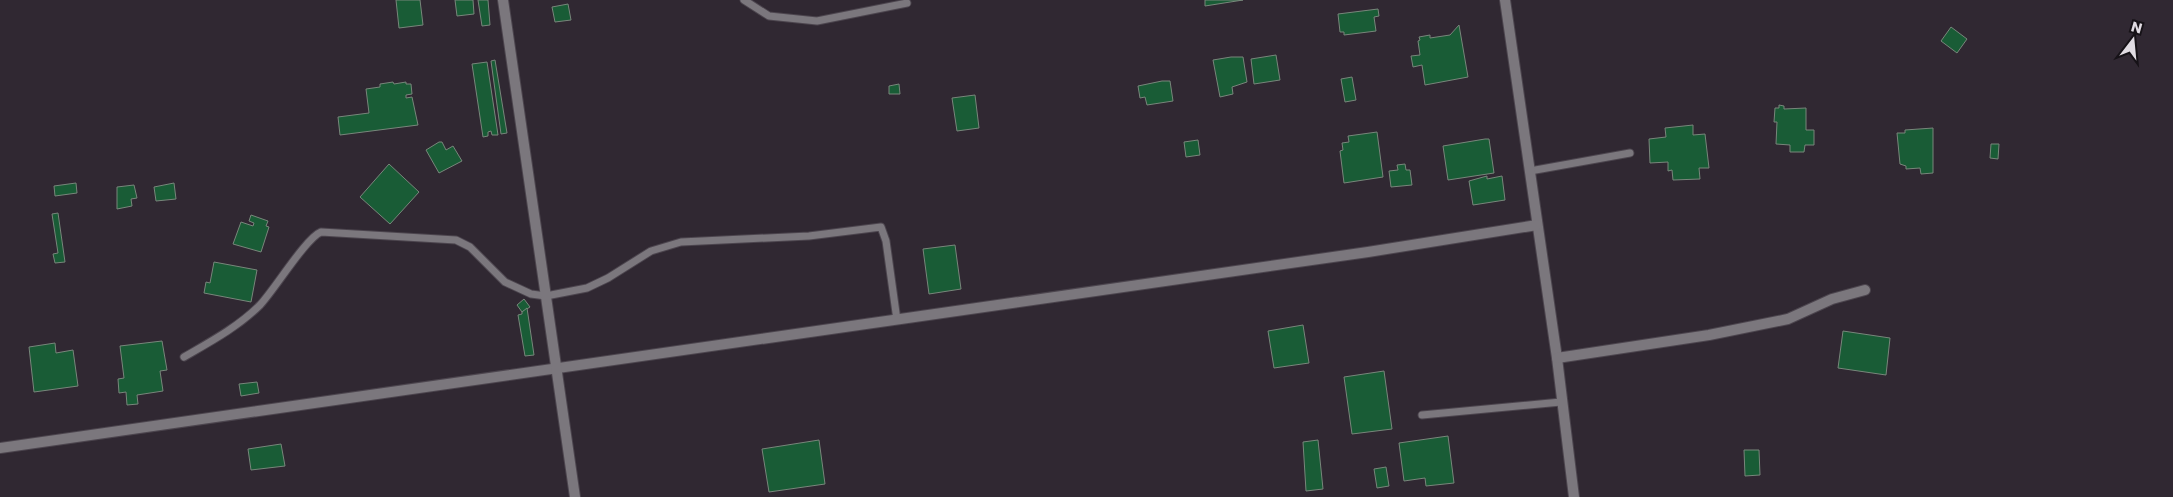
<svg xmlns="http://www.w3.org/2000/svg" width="2173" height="497" font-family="Poppins,sans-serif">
  <rect width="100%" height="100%" fill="#302832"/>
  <g fill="#195c36" stroke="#78867b">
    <polygon points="396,0 420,0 423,25 399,28"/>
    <polygon points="455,0 473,0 474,14 457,16"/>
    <polygon points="478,0 488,0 490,25 482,26"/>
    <polygon points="1205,0 1243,0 1205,6"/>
    <polygon points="568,4 571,20 555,22 552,7"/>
    <polygon points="1378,9 1379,16 1374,17 1376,31 1344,35 1344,32 1340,32 1338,14"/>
    <polygon points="1459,25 1468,77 1425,85 1422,65 1413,67 1411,56 1420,55 1418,41 1420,40 1419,37 1430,35 1430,38 1450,35"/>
    <polygon points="1951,27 1967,39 1957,53 1941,41"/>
    <polygon points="1276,55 1280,80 1254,84 1251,59"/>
    <polygon points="1231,57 1243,57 1247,82 1232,87 1233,94 1220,97 1213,60"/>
    <polygon points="495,60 507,133 501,134 491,61"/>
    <polygon points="487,62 498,135 492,135 491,131 488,132 488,136 483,137 472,64"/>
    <polygon points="1352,77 1356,100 1345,102 1341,79"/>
    <polygon points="1162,81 1170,81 1173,101 1147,105 1145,97 1140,98 1138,86"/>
    <polygon points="393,82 394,84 406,82 406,84 411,84 412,94 406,95 406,98 412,97 418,125 340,135 338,117 369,113 366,89 380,87 380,84"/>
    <polygon points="899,84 900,94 889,94 889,86"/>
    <polygon points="975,95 979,128 957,131 952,98"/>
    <polygon points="1779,105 1784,106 1784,109 1806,108 1806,130 1814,130 1814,145 1805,145 1804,152 1790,152 1790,145 1776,144 1777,122 1774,122 1775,108 1779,108"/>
    <polygon points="1693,125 1693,135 1705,134 1709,168 1699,168 1700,179 1673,180 1672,170 1668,171 1668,162 1650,163 1649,139 1666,137 1665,128"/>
    <polygon points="1933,128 1933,173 1921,174 1920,168 1906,169 1906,166 1900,164 1897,133 1905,133 1905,130"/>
    <polygon points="1377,132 1383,177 1344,183 1340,151 1343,150 1342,143 1349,142 1348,136"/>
    <polygon points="1485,139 1489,139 1494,173 1448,180 1443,146"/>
    <polygon points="1198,140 1200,155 1186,157 1184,142"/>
    <polygon points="439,142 442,142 446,150 453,146 462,161 439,173 426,150"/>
    <polygon points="1991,144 1999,144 1998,159 1990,158"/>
    <polygon points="389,164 419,192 390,224 360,197"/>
    <polygon points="1405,164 1406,170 1410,170 1412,185 1391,187 1389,171 1398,170 1397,165"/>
    <polygon points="1487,176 1487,179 1502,176 1505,200 1473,205 1469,181"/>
    <polygon points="76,183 77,193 55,196 54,186"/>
    <polygon points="174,183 176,199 156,201 154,187"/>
    <polygon points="134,185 137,198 131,199 132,206 117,209 117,187"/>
    <polygon points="58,213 65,262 55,263 53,254 58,253 52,214"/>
    <polygon points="251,215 268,221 266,226 269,227 261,252 233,244 241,222 253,226 254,223 249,221"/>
    <polygon points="955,245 961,289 929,294 923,249"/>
    <polygon points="214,262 257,270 251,302 204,293 206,282 210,283"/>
    <polygon points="524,299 530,307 522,312 517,305"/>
    <polygon points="527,308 534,355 525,356 518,315 522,314 522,312"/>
    <polygon points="1303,325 1309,363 1274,368 1268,331"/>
    <polygon points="1843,331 1890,338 1886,375 1838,368"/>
    <polygon points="162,341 167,370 160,371 163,391 137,395 138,404 127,405 126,392 119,393 118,379 124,378 120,346"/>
    <polygon points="55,343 56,353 73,350 78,386 34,392 29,347"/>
    <polygon points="1384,371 1392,429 1352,434 1344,377"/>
    <polygon points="257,382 259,393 241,396 239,384"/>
    <polygon points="1448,436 1454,483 1426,486 1425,478 1404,481 1399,443"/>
    <polygon points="819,440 825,484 769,492 762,449"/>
    <polygon points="1318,440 1323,489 1306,491 1303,442"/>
    <polygon points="281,444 285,466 251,470 248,449"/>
    <polygon points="1744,450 1759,450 1760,475 1745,476"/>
    <polygon points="1386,467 1389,486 1377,488 1374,469"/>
  </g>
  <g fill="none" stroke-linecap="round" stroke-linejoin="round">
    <g stroke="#4c454e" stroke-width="9">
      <g id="service">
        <polyline points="744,0 769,16 817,21 907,3"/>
        <polyline points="1530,171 1630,153"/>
        <path d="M 184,357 C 210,342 238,327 260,305 C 275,289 306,238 321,232 L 456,240 L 470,247 L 505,282 L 531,294 L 546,296 L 587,288 L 608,278 L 651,251 L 681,242 L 809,236 L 881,227 L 886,241 L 897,320"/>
        <polyline points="1422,415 1561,402"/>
      </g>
    </g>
    <g stroke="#4c454e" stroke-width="12">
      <g id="minor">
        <polyline points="1505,0 1557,358 1574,497"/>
        <polyline points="1557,358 1709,335 1788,319 1832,299 1865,290"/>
        <polyline points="0,448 1368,252 1537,225"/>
      </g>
    </g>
    <g stroke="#4c454e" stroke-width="12">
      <polyline id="tertiary" points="503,0 575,497"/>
    </g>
    <use href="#service" stroke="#7b777d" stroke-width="7"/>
    <use href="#minor" stroke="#7b777d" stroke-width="10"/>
    <use href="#tertiary" stroke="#7b777d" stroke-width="10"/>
  </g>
  <g transform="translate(2133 40) rotate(16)" stroke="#161217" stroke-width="4" paint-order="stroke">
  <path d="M0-4L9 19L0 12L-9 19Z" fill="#e1dce3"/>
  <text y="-8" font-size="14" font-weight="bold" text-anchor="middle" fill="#e1dce3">N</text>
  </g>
</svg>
